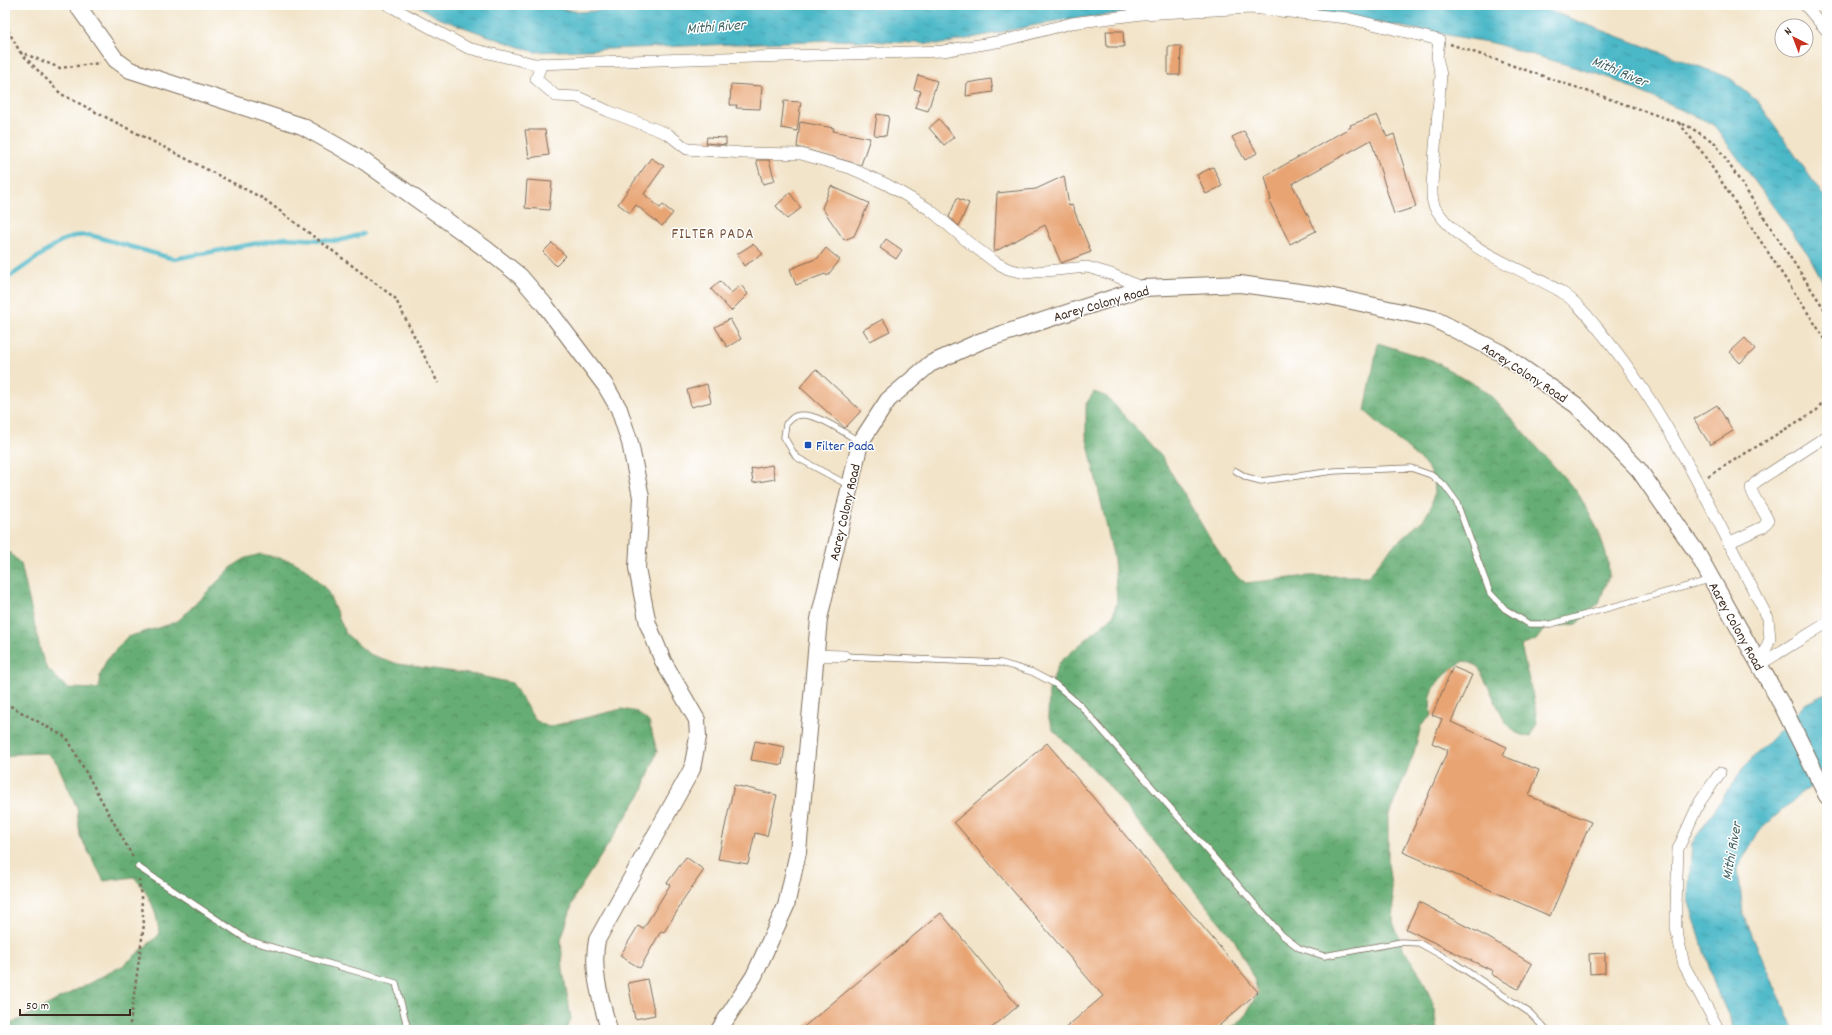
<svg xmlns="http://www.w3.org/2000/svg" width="1832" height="1035" font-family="Dekko,sans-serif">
  <defs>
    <pattern id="forest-crowns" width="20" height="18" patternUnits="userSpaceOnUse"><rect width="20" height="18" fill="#66ad74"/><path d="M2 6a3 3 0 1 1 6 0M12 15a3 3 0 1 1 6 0" fill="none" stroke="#558d5f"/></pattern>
    <pattern id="water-ripples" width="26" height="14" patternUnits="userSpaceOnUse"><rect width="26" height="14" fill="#4cb8c8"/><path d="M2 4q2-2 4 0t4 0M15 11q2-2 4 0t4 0" fill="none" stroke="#4096a2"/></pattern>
  </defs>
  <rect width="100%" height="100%" fill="#fff"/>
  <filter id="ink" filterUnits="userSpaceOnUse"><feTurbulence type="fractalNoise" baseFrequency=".025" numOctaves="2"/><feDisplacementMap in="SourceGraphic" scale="8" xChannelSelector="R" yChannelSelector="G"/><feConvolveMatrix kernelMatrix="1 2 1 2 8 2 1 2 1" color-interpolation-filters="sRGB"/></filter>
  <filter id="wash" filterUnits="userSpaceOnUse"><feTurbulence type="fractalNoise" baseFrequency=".012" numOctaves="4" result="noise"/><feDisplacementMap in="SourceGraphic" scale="16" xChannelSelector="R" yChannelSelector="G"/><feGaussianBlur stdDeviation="0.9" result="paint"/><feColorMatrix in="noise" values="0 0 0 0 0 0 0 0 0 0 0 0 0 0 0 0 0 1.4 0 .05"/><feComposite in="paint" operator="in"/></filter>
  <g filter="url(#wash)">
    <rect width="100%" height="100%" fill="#f2e4c9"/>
    <g fill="url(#forest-crowns)" stroke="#506c49">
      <path d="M 1378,343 L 1432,360 L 1482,389 L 1493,398 L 1578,493 L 1599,532 L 1608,561 L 1609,575 L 1599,603 L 1576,624 L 1545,628 L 1536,640 L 1521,646 L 1535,706 L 1537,723 L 1530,737 L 1516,733 L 1505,721 L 1478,666 L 1465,661 C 1444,671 1424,690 1432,715 L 1421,726 L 1413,756 L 1388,817 L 1388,863 L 1394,908 L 1393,922 L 1404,950 L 1421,976 L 1433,1003 L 1437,1030 L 1228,1030 L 1244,1018 L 1258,992 L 1254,979 L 1235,941 L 1104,780 L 1053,730 L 1048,716 L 1049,689 L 1059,663 L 1113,616 L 1117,601 L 1114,559 L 1086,435 L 1086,404 L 1094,392 L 1107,397 L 1162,457 L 1209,537 L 1234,574 L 1246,583 L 1309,576 L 1369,576 L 1388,551 L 1424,519 L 1431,507 L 1434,493 L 1433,479 L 1427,466 L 1365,411 Z"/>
      <path d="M 5,548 L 21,564 L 41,653 L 46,667 L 67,688 L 99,689 L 100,676 L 106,661 L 127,637 L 168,625 L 180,619 L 233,566 L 246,558 L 261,554 L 292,561 L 305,568 L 327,590 L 346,634 L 369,654 L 398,664 L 476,675 L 512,683 L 535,720 L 548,727 L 622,709 L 637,712 L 649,722 L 657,751 L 642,792 L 575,896 L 561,940 L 563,970 L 571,1019 L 565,1030 L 5,1030 L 5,1027 L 124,965 L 159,935 C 158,913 149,893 134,877 L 104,881 L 80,836 L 77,808 L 57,763 L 47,753 L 16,754 L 5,758 Z"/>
    </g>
    <g fill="url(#water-ripples)" stroke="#447173">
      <polygon points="417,5 539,5 581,12 667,5 1200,5 1061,20 942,44 835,40 534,52 438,18"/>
      <polygon points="1278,5 1534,5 1730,78 1759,103 1827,201 1827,289 1808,254 1713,124 1607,77 1493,43"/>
      <polygon points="1827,693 1827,775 1797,797 1759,831 1738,867 1743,914 1794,1030 1735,1030 1715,986 1688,899 1692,843 1743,768 1805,704"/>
    </g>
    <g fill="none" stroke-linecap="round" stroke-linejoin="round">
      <polyline stroke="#4cb8c8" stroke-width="4.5" points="5,280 61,241 75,236 90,235 174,259 285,238 338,241 363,234"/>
    </g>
    <g id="blocks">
      <g fill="#e8a473">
        <polygon points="1106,31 1123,31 1124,47 1107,47"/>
        <polygon points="1168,46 1181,46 1180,75 1168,75"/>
        <polygon points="918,75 937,81 928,111 915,107 921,91 914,89"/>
        <polygon points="991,79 993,92 966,96 967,83"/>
        <polygon points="731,84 762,86 760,109 736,108 737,105 730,105"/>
        <polygon points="784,101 801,102 797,131 781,128"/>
        <polygon points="877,114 889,116 886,136 874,135"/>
        <polygon points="1377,115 1387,137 1394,134 1416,207 1394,214 1371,140 1292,184 1316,231 1290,244 1269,201 1271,200 1265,176 1351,127 1350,125"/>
        <polygon points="939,119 954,137 944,145 929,128"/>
        <polygon points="800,122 834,128 833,131 870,138 861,165 797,147"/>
        <polygon points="525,130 545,130 549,155 529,158"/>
        <polygon points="1244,131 1257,153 1245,160 1232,137"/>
        <polygon points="707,137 726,138 726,145 706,143"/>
        <polygon points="651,158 664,166 644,194 660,208 663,205 673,213 662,226 636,205 630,213 618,204"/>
        <polygon points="756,160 769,160 775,181 763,184"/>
        <polygon points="1213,167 1222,186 1206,194 1197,175"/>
        <polygon points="1064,176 1069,206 1072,205 1091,252 1061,263 1045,225 994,252 997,193 1036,189"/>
        <polygon points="527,180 552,182 549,210 525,208"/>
        <polygon points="831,186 869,203 854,236 844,240 822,208"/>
        <polygon points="790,193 801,208 787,219 776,206"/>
        <polygon points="957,198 969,203 959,226 949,217"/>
        <polygon points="886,239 902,250 896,259 880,248"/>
        <polygon points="552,243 566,256 556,266 543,252"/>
        <polygon points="753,244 763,254 744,266 737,254"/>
        <polygon points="826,248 840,260 827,276 825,274 796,285 790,269 818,258"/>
        <polygon points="720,281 731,293 741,285 748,294 731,311 711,289"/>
        <polygon points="730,319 741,339 727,347 715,327"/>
        <polygon points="883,319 890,331 870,341 863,330"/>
        <polygon points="1745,338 1755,349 1740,363 1730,352"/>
        <polygon points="816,369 861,411 845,428 800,387"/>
        <polygon points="707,384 711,402 691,407 687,390"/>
        <polygon points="1717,405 1733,431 1710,445 1694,419"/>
        <polygon points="772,465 775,479 753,483 751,469"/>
        <polygon points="1453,667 1472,675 1451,722 1507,747 1503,756 1539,770 1529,796 1591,822 1550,916 1403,852 1448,750 1432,743 1442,719 1432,715"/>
        <polygon points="755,741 785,747 782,765 751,760"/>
        <polygon points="1047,743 1258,992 1214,1030 1063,1030 1103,996 954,822"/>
        <polygon points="734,785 777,795 767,836 755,833 748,864 718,859"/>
        <polygon points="686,857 704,870 680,904 681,905 664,932 661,931 640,968 620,956 638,926 643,929 670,885 667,883"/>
        <polygon points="1419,902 1489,938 1532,964 1518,989 1491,974 1493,971 1406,929"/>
        <polygon points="941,913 1018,1006 989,1030 800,1030"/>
        <polygon points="1605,953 1605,973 1590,974 1589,954"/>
        <polygon points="647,979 655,1015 635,1019 628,983"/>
      </g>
    </g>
  </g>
  <g filter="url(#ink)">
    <use href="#blocks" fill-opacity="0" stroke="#7b6b5a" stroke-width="1"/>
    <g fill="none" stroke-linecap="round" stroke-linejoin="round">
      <g stroke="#7b6b5a" stroke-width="7">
        <g id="lane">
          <polyline points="1236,471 1246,477 1261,481 1334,471 1411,468 1431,475 1445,486 1456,501 1490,593 1505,609 1529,624 1551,624 1709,580"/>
          <path d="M 848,485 L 796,457 L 784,437 L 786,424 C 789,422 792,417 796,416 C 814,410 844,433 860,442"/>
          <polyline points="844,656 1001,663 1032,672 1055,684 1080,705 1282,935 1299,948 1324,956 1401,942 1419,943 1453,962 1530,1013 1546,1030"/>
          <polyline points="138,867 248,940 396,983 408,1030"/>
        </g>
      </g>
      <g stroke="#7b6b5a" stroke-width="12">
        <g id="street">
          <path d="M 388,5 L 468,48 L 535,64 L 943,51 L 1002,41 L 1072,23 L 1142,14 L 1251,8 L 1347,18 L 1439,40 L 1437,57 L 1441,75 L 1432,184 C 1432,193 1431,203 1437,211 C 1465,251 1519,267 1560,291 C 1579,303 1594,324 1608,341 C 1674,423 1718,525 1768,618 L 1770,639 L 1759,665"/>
          <polyline points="1805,5 1827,31"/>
          <polyline points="542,63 536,79 556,96 578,97 608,111 668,134 687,149 743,153 801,154 850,168 886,184 929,209 968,242 995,262 1008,269 1025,273 1087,267 1111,274 1143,288"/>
          <path d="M 1728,543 L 1763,527 L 1768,521 C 1764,509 1754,501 1751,488 L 1756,482 L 1827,436"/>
          <polyline points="814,655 844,656"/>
          <polyline points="1759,665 1827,623"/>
          <polyline points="1719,1030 1684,965 1676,928 1676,906 1678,849 1699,803 1720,773"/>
        </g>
      </g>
      <g stroke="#7b6b5a" stroke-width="18">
        <g id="secondary">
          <path d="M 77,5 L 116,60 L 130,70 L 302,126 L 336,145 L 365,162 L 486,249 L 520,276 L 544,304 L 605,385 L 619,409 L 630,443 L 641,497 L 637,568 L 642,594 L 648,624 L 663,661 L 697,720 L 698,737 L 692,769 L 597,940 C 591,971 601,1000 609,1030"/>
          <polyline points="719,1030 754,976 786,906 798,852 819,619 860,443 888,400 930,364 981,341 1143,288 1240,284 1329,296 1434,319 1501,353 1576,405 1639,470 1697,553 1783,707 1827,796"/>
        </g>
      </g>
      <g stroke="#7b6b5a" stroke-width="2.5" stroke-dasharray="3 3" stroke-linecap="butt">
        <polyline points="5,25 20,52 60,68 100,63"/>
        <polyline points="1450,44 1688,126 1715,143 1827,313"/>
        <polyline points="20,52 61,94 264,199 395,298 438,383"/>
        <polyline points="1679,123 1702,152 1827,342"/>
        <polyline points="1708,476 1817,410 1827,395"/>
        <polyline points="5,703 67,738 134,859"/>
        <polyline points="129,1030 144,924 139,879"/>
      </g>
      <use href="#lane" stroke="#fff" stroke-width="5.5"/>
      <use href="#street" stroke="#fff" stroke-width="11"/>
      <use href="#secondary" stroke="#fff" stroke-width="16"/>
    </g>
  </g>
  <rect fill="#1a4fb4" stroke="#fff" stroke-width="1.5" x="804" y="441" width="8" height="8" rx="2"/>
  <g text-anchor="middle" stroke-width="3" stroke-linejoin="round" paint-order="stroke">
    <g font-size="14" fill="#3b2a1e" stroke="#fff">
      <text transform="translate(1101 303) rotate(-16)" y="5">Aarey Colony Road</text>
      <text transform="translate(1525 372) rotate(33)" y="5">Aarey Colony Road</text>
      <text transform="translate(844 512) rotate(-77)" y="5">Aarey Colony Road</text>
      <text transform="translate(1737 626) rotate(61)" y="5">Aarey Colony Road</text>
    </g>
    <g font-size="14" fill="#164399" stroke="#fff" text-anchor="start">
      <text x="816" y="450">Filter Pada</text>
    </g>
    <g font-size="15" font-style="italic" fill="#426362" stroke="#fff">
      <text transform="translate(716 26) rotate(-4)" y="5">Mithi River</text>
      <text transform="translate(1620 71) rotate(23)" y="5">Mithi River</text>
      <text transform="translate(1731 851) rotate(-80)" y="5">Mithi River</text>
    </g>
    <g font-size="15" letter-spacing="1" fill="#78553c" stroke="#fff">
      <text x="713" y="238">FILTER PADA</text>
    </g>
  </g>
  <rect width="1832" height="1035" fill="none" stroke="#fff" stroke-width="20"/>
  <g transform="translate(1794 38) rotate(318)"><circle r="19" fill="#ffffff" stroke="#b1aaa5"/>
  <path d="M0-3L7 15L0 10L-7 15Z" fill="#c8321e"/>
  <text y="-6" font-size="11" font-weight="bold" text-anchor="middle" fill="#3b2a1e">N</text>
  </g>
  <path d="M20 1009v6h110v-6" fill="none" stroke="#3b2a1e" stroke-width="2"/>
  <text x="26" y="1009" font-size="12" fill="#3b2a1e" stroke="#ffffff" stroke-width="3" paint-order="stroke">50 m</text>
</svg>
